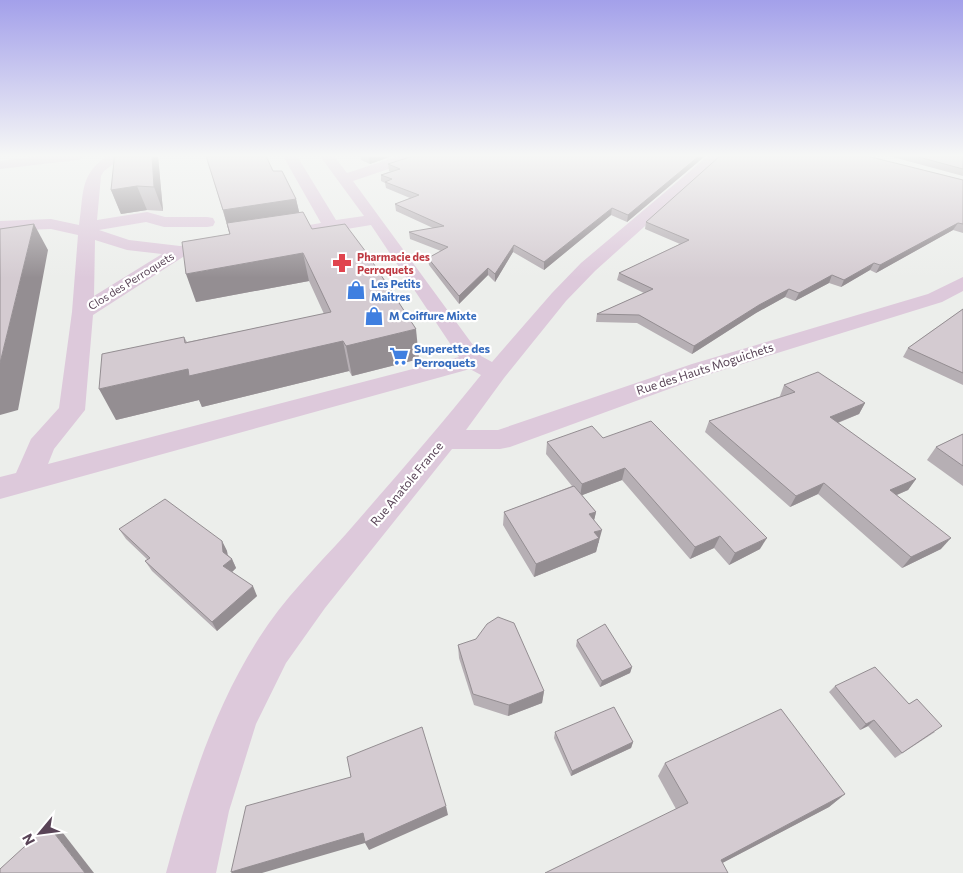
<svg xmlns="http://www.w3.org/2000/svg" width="963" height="873" font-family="Commissioner,sans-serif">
  <rect width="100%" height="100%" fill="#eceeeb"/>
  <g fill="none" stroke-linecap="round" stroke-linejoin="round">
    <g fill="#ddc9db" fill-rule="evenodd">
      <polygon points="40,156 85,156 78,160 0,169 0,161"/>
      <path d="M 107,156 L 124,156 L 104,171 L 101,176 L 97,220 L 147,212 L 165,217 L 207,217 L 213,218 L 215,222 L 213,226 L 207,227 L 164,227 L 146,222 L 99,230 L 129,240 L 180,246 L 219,239 L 225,240 L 228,244 L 225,248 L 186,255 L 93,315 L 85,410 L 54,449 L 48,464 L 459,357 L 371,225 L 274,241 L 268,240 L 265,236 L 268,232 L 321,223 L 283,156 L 297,156 L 336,220 L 364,216 L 320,156 L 334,156 L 347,173 L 399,156 L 420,156 L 418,159 L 353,181 L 481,356 L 492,362 L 552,293 L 581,263 L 708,156 L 723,156 L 595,271 L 566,301 L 504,378 L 466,430 L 498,430 L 692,364 L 928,294 L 963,277 L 963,291 L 942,302 L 710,374 L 510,447 L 500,449 L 452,449 L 325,608 L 286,663 L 256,724 L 229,811 L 216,873 L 166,873 C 188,791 213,710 259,638 C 283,600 316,567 346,534 C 392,481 437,430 481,375 L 470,369 L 0,499 L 0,477 L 16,473 L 31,439 L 59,408 L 72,312 L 78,235 L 51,229 L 0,231 L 0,221 L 51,219 L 79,225 C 84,194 79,175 107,156 ZM 95,240 L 127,250 L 162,254 L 94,296 Z"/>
    </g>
  </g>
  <g fill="#b6afb4">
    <polygon points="158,156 163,211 147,210 121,214 111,190"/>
    <polygon points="206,156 273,171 296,199 299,212 312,229 419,359 352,376 349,371 202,407 199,400 116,420 184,337 187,342 324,314 309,281 196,302 230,234"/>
    <polygon points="360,156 392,156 370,164 361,160"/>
    <polygon points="705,156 627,222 611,215 544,270 513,252 495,282 488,275 459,304 429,265 428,258 441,251 410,239 409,232 433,228 396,211 395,204 410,198 386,188 385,183 381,181 381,175 391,171 389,171 388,164"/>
    <polygon points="889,156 963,156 963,176"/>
    <polygon points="963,180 963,233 953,230 876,273 870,270 841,287 829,283 795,301 785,297 756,313 692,354 637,323 596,322 597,314 644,293 617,280 619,273 680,244 645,229 646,222"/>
    <polygon points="963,309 963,385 903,357 908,348"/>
    <polygon points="784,385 865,403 859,414 838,423 916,479 908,490 897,495 941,549 902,568 818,494 790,507 705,432 709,421 781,396 780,396"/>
    <polygon points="963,434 963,486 927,460 936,447"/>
    <polygon points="603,438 760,549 729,565 714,548 690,559 622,480 582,495 596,512 594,520 599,543 598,543 596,552 534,577 503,525 504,512 572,486 546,454 547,442"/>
    <polygon points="119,529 222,541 227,551 228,555 232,559 236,568 232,572 257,596 217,631 152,571 145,561 148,560 126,539"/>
    <polygon points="577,640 632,667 630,673 600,687 576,646"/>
    <polygon points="458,645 544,691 542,703 508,716 474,705 459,658"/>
    <polygon points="835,686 935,732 895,758 868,726 860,730 829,692"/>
    <polygon points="555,732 633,742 631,748 571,776 554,738"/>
    <polygon points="665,763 845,794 829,807 722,863 676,809 658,776"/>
  </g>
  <g fill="#948e92">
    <polygon points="152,156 158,156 163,211 154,187"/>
    <polygon points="372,156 392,156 370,164 369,157"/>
    <polygon points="699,156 705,156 627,222 628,215"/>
    <polygon points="137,186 147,210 121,214 111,190"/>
    <polygon points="296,199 302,224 230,236 223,210"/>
    <polygon points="612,208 611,215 544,270 544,262"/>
    <polygon points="958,223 953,230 876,273 880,265"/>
    <polygon points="34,224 48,250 18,410 0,415 0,363"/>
    <polygon points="514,245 513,252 495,282 495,274"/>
    <polygon points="303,253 309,281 196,302 186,274"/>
    <polygon points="874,263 870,270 841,287 844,280"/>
    <polygon points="488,268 488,275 459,304 459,296"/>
    <polygon points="832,275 829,283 795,301 799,293"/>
    <polygon points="789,289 785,297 756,313 692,354 694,346 759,305"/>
    <polygon points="416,329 419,359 352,376 346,346"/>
    <polygon points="343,341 349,371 202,407 199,400 116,420 99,389 188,369"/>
    <polygon points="865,403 859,414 824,428 830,417"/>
    <polygon points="625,468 622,480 580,496 582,484"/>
    <polygon points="916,479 908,490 882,501 890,490"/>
    <polygon points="824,483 818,494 790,507 796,496"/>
    <polygon points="596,512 593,525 589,514"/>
    <polygon points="602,530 596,552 534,577 536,564 594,532"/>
    <polygon points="720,536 714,548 690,559 695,547"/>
    <polygon points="767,538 760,549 729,565 735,553"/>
    <polygon points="951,538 941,549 902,568 911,557"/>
    <polygon points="222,541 227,551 228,562 223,552"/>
    <polygon points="232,559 236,568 228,576 223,566"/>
    <polygon points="253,586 257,596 217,631 212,622"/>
    <polygon points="632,667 630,673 600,687 602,681"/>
    <polygon points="544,691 542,703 508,716 509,705"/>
    <polygon points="874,720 868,726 860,730 866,724"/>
    <polygon points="633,742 631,748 571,776 572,771"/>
    <polygon points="845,794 829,807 709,870 721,860"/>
    <polygon points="446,806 448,815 369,850 365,843 262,873 232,873 231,872"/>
    <polygon points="48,825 63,833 94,873 85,873"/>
  </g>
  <g fill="#d4cbd1" stroke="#948e92">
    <polygon points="114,156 152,156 154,187 137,186 111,190 114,161"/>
    <polygon points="206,156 266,156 273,171 282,171 296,199 223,210"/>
    <polygon points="413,156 699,156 628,215 612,208 544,262 514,245 495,274 488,268 459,296 428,258 448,247 409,232 444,226 395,204 419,195 385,182 392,179 381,175 400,169 388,164"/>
    <polygon points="720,156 867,156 963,180 963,224 958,223 880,265 874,263 844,280 832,275 799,293 789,289 759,305 694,346 639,315 597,314 653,289 619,273 689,240 646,222"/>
    <polygon points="915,156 963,156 963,169"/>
    <polygon points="303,212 312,229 345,224 366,252 416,329 346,346 343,341 189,376 188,369 99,389 102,354 184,337 185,343 331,312 303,253 186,274 182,242 230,234 227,223"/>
    <polygon points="34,224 0,363 0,229"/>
    <polygon points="963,309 963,373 908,348"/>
    <polygon points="818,372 865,403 830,417 916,479 890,490 951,538 911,557 824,483 796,496 709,421 795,392 784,385"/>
    <polygon points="651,421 767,538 735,553 720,536 695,547 625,468 582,484 547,442 592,426 603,438"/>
    <polygon points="963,434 963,466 936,447"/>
    <polygon points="574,486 596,512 589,514 602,530 594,532 599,538 536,564 504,512"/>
    <polygon points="165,499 222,541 223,552 232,559 223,566 253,586 212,622 145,561 150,558 119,529"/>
    <polygon points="498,617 514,623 544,691 509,705 473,694 458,645 476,639 487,624"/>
    <polygon points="605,624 632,667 602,681 577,640"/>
    <polygon points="875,667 909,704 917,699 942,726 902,753 874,720 866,724 835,686"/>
    <polygon points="614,707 633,742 572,771 555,732"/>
    <polygon points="781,709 845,794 721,860 728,873 545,873 688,803 665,763"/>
    <polygon points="422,727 446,806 365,842 363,833 231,872 246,806 351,777 347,757"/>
    <polygon points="48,825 85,873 0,873 0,869"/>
  </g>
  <linearGradient id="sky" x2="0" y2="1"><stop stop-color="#a3a0ea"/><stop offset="0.56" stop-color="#f6f7f6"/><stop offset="1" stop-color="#f6f7f6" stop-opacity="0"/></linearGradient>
  <rect width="963" height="278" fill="url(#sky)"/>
  <defs>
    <g id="pharmacy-bare" transform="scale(1.5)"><path d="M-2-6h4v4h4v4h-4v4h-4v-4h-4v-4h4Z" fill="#e0444e" stroke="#fff" stroke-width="2.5" paint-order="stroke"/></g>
    <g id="shop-bare" transform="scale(1.5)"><path d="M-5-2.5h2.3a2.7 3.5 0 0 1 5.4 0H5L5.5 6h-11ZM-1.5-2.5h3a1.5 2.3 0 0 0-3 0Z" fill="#3f7fe0" stroke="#fff" stroke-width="2.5" paint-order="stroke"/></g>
    <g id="supermarket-bare" transform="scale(1.5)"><path d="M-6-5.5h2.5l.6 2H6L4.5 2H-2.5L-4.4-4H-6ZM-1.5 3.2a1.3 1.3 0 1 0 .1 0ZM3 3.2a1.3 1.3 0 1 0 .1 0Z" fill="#3f7fe0" stroke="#fff" stroke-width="2.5" paint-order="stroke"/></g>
  </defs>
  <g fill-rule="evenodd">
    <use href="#pharmacy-bare" x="342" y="263"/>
    <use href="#shop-bare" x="356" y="290"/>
    <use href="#shop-bare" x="374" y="316"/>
    <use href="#supermarket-bare" x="399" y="356"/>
  </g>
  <g text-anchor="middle" stroke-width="4.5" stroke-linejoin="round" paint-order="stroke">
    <g font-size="11" font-weight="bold" fill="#be3a42" stroke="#fff" text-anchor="start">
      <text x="357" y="261">Pharmacie des<tspan x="357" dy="13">Perroquets</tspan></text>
    </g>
    <g font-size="11" fill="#594457" stroke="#fff">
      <text transform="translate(131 281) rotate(-32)" y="4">Clos des Perroquets</text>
    </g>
    <g font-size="11" font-weight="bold" fill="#366cbe" stroke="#fff" text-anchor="start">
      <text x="371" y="288">Les Petits<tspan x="371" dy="13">Maitres</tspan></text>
      <text x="389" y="320">M Coiffure Mixte</text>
    </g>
    <g font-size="12" font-weight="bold" fill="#366cbe" stroke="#fff" text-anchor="start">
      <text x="414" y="353">Superette des<tspan x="414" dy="14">Perroquets</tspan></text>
    </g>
    <g font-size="12" fill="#594457" stroke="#fff">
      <text transform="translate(705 369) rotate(-18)" y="4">Rue des Hauts Moguichets</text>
      <text transform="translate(407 484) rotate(-50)" y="4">Rue Anatole France</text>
    </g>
  </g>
  <g transform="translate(40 833) rotate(241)" stroke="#ffffff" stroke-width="4" paint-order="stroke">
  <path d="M0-4L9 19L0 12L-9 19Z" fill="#594457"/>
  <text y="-8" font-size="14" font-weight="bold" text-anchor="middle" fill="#594457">N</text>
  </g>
</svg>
